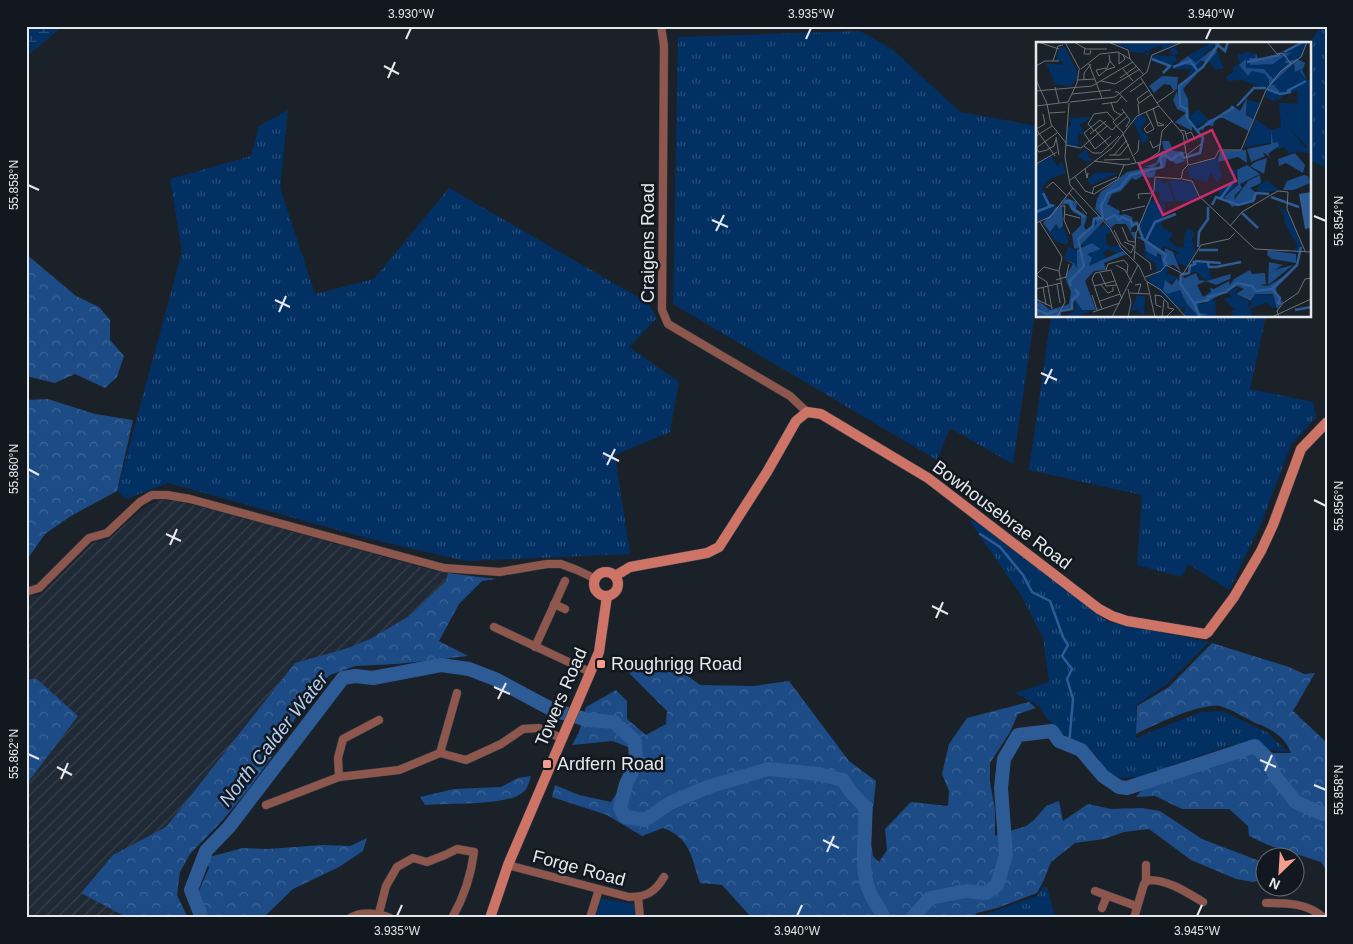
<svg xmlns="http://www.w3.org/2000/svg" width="1353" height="944" font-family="Helvetica,sans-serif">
  <defs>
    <pattern id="industrial-furrows" width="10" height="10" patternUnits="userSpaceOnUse" patternTransform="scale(1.25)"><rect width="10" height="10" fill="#202a36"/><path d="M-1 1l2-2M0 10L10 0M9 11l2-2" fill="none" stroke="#363f4a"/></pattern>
    <pattern id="grass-tufts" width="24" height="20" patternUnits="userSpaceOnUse" patternTransform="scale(1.25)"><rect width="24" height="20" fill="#023063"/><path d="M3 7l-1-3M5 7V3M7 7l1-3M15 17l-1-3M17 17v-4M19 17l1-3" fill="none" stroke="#274e7a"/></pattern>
    <pattern id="forest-crowns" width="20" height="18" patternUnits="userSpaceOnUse" patternTransform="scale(1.25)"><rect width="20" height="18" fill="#1c4b85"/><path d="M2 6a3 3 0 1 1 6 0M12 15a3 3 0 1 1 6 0" fill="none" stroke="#3d6597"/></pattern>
    <pattern id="wetland-marsh" width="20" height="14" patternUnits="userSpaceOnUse" patternTransform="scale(1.25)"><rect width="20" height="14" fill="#023063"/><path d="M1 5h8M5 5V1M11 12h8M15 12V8" fill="none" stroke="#274e7a"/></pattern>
  </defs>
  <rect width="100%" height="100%" fill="#1b2128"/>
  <polygon fill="url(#industrial-furrows)" points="161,500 176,501 209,509 439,572 448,573 446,581 409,616 370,639 348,648 295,663 143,918 26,918 26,595 33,596 40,595 92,543 108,539 148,505"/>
  <g fill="url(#grass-tufts)">
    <polygon points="1322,26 1327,26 1327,168 1309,160 1308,44"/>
    <polygon points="860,31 892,49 960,112 1037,126 1037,299 1013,464 950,428 937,460 673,304 678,37"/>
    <polygon points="288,110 280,188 315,294 374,279 449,188 648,303 657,318 629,347 679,382 670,432 615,455 630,554 465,561 367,538 168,483 126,499 117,491 182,252 170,179 251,156 259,126"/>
    <polygon points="1051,316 1266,316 1250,389 1313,402 1316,417 1291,445 1260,526 1229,590 1188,564 1182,577 1137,565 1142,495 1029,470"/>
    <polygon points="969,520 978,522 1108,622 1209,642 1166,685 1136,705 1136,738 1200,712 1223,711 1268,733 1288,752 1231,745 1139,777 1119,778 1104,769 1097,756 1063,734 1046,717 1039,706 1015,693 1049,682 1043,638 1021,595"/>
    <polygon points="1043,887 1047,887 1053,910 1057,918 975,918 1037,896"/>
  </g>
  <g fill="url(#forest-crowns)">
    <polygon points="26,254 76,296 99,307 110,320 110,340 124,356 117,377 105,388 75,374 55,383 26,376"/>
    <polygon points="48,399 95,414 133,420 117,491 71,516 45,534 26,561 26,400"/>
    <polygon points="448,573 496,579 482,581 459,604 439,641 468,656 397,664 355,666 330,675 311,693 271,758 248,790 222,821 190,854 180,872 177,895 188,918 128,918 81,893 113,855 166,827 295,663 348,648 370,639 409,616 446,581"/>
    <path d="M 1212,643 L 1289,667 L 1304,674 L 1315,673 L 1293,711 L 1325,741 L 1327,740 L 1327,871 L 1321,862 L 1268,845 L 1249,836 L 1248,826 L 1229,809 L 1182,809 L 1155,796 L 1136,797 L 1158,770 L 1236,747 L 1271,753 L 1291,753 C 1286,738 1272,729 1258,724 C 1246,719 1235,711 1223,707 C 1205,700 1154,725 1136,734 L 1137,706 L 1169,687 Z"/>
    <path d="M 612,656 L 643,671 L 681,671 L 700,685 L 754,686 L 789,681 L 849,761 L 876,781 L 870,837 L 873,856 L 879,862 L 887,850 L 885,829 L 911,802 L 948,806 L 949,791 L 942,774 L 949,744 L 967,718 L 1029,702 L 1036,708 L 1018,714 L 1010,732 L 990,763 L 990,782 L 995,810 L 995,836 L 1026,826 L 1034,820 L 1046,806 L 1059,801 L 1063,821 L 1088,804 L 1111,809 L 1142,808 L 1160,811 L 1202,839 L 1265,863 L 1265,878 L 1253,882 L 1236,879 L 1191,860 L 1149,829 L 1124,832 L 1104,839 L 1075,843 L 1051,862 L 1043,882 L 1037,893 L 997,908 L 977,913 L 972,918 L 752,918 L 722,885 L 700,883 C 691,857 691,838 663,828 L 642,836 L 607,815 L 552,797 L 555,785 L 579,795 L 611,802 L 642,753 L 613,741 L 572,745 L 579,732 L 586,707 L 616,690 L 627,701 L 627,719 L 646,735 L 666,724 L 667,711 Z"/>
    <polygon points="37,679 78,716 26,785 26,680"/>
    <path d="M 531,776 C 529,782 528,789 522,793 C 507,806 447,803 425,805 L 420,797 L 454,789 L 501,787 L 518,778 Z"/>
    <polygon points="367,838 363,851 339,867 293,889 263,918 206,918 197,895 209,868 205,858 243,848 268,849 322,845 350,846"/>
  </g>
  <polygon fill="url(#wetland-marsh)" points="26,26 63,26 26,57"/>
  <polygon fill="#023063" points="601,898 634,904 636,918 595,918"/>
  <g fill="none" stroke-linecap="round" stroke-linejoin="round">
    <polyline stroke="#2d5b96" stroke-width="2.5" points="980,534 1000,547 1023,575 1032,592 1050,601 1063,637 1068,645 1062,656 1072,669 1067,679 1073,699 1069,745"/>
    <g stroke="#2d5b96" stroke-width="14">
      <path d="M 202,918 L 191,890 L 206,851 L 229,827 L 343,678 L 355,676 L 373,678 L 441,665 L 469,669 L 495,679 L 553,710 L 588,720 L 614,722 L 635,741 L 636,763 L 626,784 L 620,808 L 625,817 L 645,820 L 670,803 L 708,787 L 768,769 L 819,774 L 843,780 L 850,791 L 865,807 C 867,835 859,863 869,890 C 872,900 880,908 884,918"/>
      <polyline points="912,918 930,898 966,891 986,893 997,885 1006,855 1001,788 1004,759 1018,735 1052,731 1059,741 1081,750 1103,776 1119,787 1127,788 1255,746 1268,759 1275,776 1296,802 1323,814 1327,813"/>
    </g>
    <g stroke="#373d44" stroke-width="9">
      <g id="street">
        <polyline points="661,26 664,46 662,310 668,324 790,396 807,412"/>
        <polyline points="26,590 29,591 39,588 89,538 107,533 140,502 152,495 167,495 190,499 444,568 500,572 547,564 561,564 577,570 596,579"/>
        <polyline points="554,604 565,609"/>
        <polyline points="494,627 590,672"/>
        <polyline points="535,647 565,581"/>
        <polyline points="440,753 457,693"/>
        <polyline points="339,777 338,758 343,739 379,720"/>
        <polyline points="266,805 339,777 399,770 440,753 466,760 501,744 523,729 539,728 561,738"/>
        <path d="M 508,865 L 629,897 C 647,897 655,892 664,877"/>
        <polyline points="1146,865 1146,882"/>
        <polyline points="1095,891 1136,906"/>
        <polyline points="638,897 640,918"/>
        <path d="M 1266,903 C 1287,903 1308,903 1324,918"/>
        <polyline points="1102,908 1107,896"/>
        <path d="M 379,913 L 386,886 L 397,867 L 413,858 L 427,862 L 445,855 L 457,849 L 474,852 C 471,876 464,897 452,918"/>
        <path d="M 350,918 C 361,911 378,913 390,918"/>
        <polyline points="590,918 599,889"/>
        <path d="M 1134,918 L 1144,884 L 1148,880 C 1169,880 1186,892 1203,902"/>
      </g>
    </g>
    <g stroke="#373d44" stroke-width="11">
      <g id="secondary">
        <circle cx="606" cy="584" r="12"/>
        <polyline points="615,576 630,567 707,553 719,547 767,472 796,421 807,412 821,414 928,478 1099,609 1112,616 1127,621 1205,634 1208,632 1234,597 1261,551 1273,525 1301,449 1327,422"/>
        <polyline points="490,918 508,865 599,652 607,596"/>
      </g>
    </g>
    <use href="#street" stroke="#8e574e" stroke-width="8"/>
    <use href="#secondary" stroke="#cd7467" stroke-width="10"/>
  </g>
  <path fill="none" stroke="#e5e9ee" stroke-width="2" d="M 406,39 L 411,28M 806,39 L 811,28M 1206,39 L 1211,28M 384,66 L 399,74M 388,78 L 395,62M 28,185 L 39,190M 1314,216 L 1326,221M 712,220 L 728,227M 716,231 L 724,215M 275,300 L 290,307M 279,312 L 286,296M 1041,373 L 1057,380M 1045,384 L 1052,369M 603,453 L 619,461M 607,465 L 615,449M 28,469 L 39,475M 1314,500 L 1326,506M 166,534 L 181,541M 170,545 L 177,529M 932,606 L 948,614M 936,618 L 943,602M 494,687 L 510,694M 498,699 L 506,683M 28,754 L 39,759M 1260,760 L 1276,767M 57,767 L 72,775M 1265,771 L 1272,755M 61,779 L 68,763M 1314,785 L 1326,790M 823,840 L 839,848M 827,852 L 834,836M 397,916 L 402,905M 797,916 L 802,905M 1197,916 L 1202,905"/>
  <g fill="#f59d8f" stroke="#12181f" stroke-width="2">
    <rect x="596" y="659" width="10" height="10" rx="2.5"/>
    <rect x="542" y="759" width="10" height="10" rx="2.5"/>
  </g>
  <g text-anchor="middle" stroke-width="5" stroke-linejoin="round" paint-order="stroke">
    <g font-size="18" fill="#e5e9ee" stroke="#12181f">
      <text transform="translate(648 243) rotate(-90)" y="6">Craigens Road</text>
      <text transform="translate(1002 515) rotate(37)" y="6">Bowhousebrae Road</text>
      <text transform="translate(561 697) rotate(-67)" y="6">Towers Road</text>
      <text transform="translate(579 868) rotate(15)" y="6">Forge Road</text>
    </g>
    <g font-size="18" fill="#e5e9ee" stroke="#12181f" text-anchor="start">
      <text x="611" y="670">Roughrigg Road</text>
      <text x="557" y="770">Ardfern Road</text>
    </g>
    <g font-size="19" font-style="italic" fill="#b5cff1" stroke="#12181f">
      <text transform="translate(273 739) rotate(-52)" y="7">North Calder Water</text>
    </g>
  </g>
  <g transform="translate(1036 42)">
    <rect width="275" height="275" fill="#1b2128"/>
    <path d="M 74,0 L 143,0 L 143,1 L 125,10 L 125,6 L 128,7 L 125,4 L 117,6 L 112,10 L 114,15 L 109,12 L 112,7 L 106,11 L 94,10 L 93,7 ZM 176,0 L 181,1 L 167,13 L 165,26 L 151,34 L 156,27 L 133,27 L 142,21 L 157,23 L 160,21 L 152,14 ZM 265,0 L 271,0 L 267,13 L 257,24 L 260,29 L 266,25 L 271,38 L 242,58 L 239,55 L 240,60 L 229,55 L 231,47 L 205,38 L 192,39 L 190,35 L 197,30 L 197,25 L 204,22 L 201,13 L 211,10 L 220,12 L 222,18 L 231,17 L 264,3 ZM 139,5 L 143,12 L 138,13 L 141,18 L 131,27 L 131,23 L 114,16 L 119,13 L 137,14 L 133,8 ZM 181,10 L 188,26 L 180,28 L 172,19 ZM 211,58 L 225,61 L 218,77 L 211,73 ZM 243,61 L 249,61 L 255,88 L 271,108 L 253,111 L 249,105 L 241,107 L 241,100 L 208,105 L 219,77 L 235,88 L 245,85 ZM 162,67 L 172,77 L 159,87 L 153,75 ZM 104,72 L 111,77 L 105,87 L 113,96 L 107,103 L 97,78 ZM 181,116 L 186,134 L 181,140 L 175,131 L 171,140 L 153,135 L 152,125 ZM 124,137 L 126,141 L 132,140 L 138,159 L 125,161 L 123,150 L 118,150 L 119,138 ZM 138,138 L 156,140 L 162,154 L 152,159 L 139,159 L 133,139 ZM 230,138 L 241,146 L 243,149 L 222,150 L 221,146 ZM 114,158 L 129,163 L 125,184 L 137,192 L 133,198 L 140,205 L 156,206 L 148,205 L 148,198 L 151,186 L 159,191 L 156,197 L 160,209 L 151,225 L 141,220 L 139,212 L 144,211 L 128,204 L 125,208 L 105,193 L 103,185 ZM 63,174 L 63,185 L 70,182 L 76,190 L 70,192 L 70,200 L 75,205 L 84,204 L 86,208 L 81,211 L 72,208 L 67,210 L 71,217 L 52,224 L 56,217 L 50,212 L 65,207 L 56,201 L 50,206 L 46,202 L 49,188 L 57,183 L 57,175 ZM 19,183 L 23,187 L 26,184 L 33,196 L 31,203 L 20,200 L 11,188 L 14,190 ZM 32,205 L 41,208 L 41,227 L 38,221 L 28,216 ZM 107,206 L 127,216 L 132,225 L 131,232 L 141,235 L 136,240 L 129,239 L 127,246 L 144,248 L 151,262 L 163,275 L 151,275 L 148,272 L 149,263 L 144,268 L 115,241 L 111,234 L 119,233 L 120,222 L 110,216 ZM 159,219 L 172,220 L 175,236 L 170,239 L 161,230 L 154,230 ZM 203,245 L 199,252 L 214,260 L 212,263 L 213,266 L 219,252 L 237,253 L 240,265 L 236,266 L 231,260 L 214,267 L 217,275 L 196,275 L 197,267 L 201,269 L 187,257 L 196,255 L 192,250 ZM 175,256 L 179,259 L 180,275 L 165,275 L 170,272 L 163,271 L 161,261 L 167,262 ZM 39,259 L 46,268 L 55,269 L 40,275 L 26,275 L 39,269 Z" fill="#023063"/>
    <path d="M 179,0 L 184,1 L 180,8 L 186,18 L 181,10 L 147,47 L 152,57 L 153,78 L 150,77 L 156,81 L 156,89 L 139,80 L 150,71 L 141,67 L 137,58 L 141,49 L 143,63 L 142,43 L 161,31 L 169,20 L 165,18 L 159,24 L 142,21 L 152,14 L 160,21 L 179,5 ZM 257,10 L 250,14 L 253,19 L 261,17 L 269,21 L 266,29 L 271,38 L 264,29 L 267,26 L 259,30 L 258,21 L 235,43 L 240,43 L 238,44 L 244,49 L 239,52 L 233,46 L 233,38 L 229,32 L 216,29 L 212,34 L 203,23 L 210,17 L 210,26 L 228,27 L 237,37 L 253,21 L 248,21 L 251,18 L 248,14 L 237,22 L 214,23 L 213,16 L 219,16 L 220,11 L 222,17 ZM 126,34 L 142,35 L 141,47 L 138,49 L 134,43 L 128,42 L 118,51 L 113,44 ZM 211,56 L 210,73 L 217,77 L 213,89 L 187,76 L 180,76 L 177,84 L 169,83 L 167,89 L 165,86 L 172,78 L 188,73 L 196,63 L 204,69 ZM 235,89 L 237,101 L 242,100 L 243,104 L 232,112 L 235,116 L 227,110 L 229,114 L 215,120 L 211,107 L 235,102 ZM 126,99 L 133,99 L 137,109 L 150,110 L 146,114 L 150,116 L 146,117 L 150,119 L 140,122 L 131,115 L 129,125 L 126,127 L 125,119 L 112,131 L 120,128 L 118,135 L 112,136 L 110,132 L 111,136 L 106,134 L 100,138 L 96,136 L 85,149 L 76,152 L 71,162 L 84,169 L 83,173 L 89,172 L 96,175 L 97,180 L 101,179 L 95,187 L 95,190 L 100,190 L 99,199 L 90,182 L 79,182 L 75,186 L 59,167 L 61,157 L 65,150 L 91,130 L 116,125 L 108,125 L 120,121 L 126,109 L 136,108 L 128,108 ZM 210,108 L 211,121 L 202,115 L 182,120 L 184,109 ZM 259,111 L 269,123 L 267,131 L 250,121 L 243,124 L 242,117 ZM 231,116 L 228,132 L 214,124 L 219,120 ZM 211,123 L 224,132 L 204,142 L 206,146 L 199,153 L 198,158 L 212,139 L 224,133 L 225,141 L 214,146 L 219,150 L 220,158 L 196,165 L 188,155 L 202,143 L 201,128 ZM 268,133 L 272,134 L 274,141 L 258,148 L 247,148 L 251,139 ZM 30,156 L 41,160 L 40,167 L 51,174 L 48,185 L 51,189 L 61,182 L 59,175 L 63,174 L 67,180 L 41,207 L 38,206 L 36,192 L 45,183 L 45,174 L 37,170 L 32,162 L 24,163 ZM 26,164 L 27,184 L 23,187 L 20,182 L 14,190 L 7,181 L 20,165 ZM 100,195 L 106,195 L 129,210 L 129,206 L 137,210 L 145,231 L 138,223 L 127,224 L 125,213 L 121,211 L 121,215 L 110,209 L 108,199 ZM 56,201 L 65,207 L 51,212 L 56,216 L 53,224 L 86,209 L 91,212 L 68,221 L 70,228 L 58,229 L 49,239 L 60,268 L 46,268 L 39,258 L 33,269 L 25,269 L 25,275 L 0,273 L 0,266 L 11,272 L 0,264 L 3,259 L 14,268 L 33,262 L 35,250 L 29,235 L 37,222 L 28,217 L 38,221 L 41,227 L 41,208 ZM 232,208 L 260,212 L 260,221 L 236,217 L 231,213 ZM 233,220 L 247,223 L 238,228 L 257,223 L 232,243 ZM 214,228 L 216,232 L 229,231 L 230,242 L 224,243 L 232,244 L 258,228 L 240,246 L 241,253 L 247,261 L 241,267 L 237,252 L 219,252 L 215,259 L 200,252 L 208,247 L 201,244 L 171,260 L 161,261 L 163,271 L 172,272 L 163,275 L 151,262 L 144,248 L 131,252 L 127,248 L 129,238 L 136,243 L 141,236 L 143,240 L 145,234 L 149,236 L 160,231 L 163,238 L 170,239 L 161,243 L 167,255 L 175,250 L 174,246 L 178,247 L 193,239 L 194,243 L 198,237 ZM 195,232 L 194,237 L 180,243 L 170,239 Z" fill="#1c4b85"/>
    <path d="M 275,36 L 275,111 L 273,111 L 262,110 L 272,105 L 255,88 L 249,61 L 261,62 L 262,49 L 248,52 ZM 193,127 L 202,129 L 199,135 L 201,143 L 188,154 L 188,159 L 183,155 L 182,148 L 195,140 L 198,134 ZM 240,163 L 251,169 L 266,204 L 264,209 L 257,208 L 262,204 L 249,182 L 248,172 Z" fill="#023063"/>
    <path d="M 24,5 L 29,5 L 41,29 L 41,37 L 35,44 L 19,42 L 10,21 L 27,23 L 27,19 L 20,19 ZM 56,75 L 44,83 L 48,92 L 42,92 L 42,100 L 46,100 L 41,102 L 42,107 L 30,103 L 31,87 L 35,83 L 33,76 ZM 50,107 L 53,116 L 57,117 L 52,121 L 42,114 ZM 15,114 L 21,124 L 26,120 L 30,131 L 15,136 L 6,145 L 15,162 L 20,162 L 16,172 L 0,181 L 0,123 ZM 45,129 L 51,138 L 61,130 L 83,131 L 55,143 ZM 101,253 L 109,254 L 108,274 L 100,268 L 95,269 Z" fill="#023063"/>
    <path d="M 275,150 L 275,186 L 269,187 L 263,152 Z" fill="#2d5b96"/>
    <path fill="none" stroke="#2d5b96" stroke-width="2.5" d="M 248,10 L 267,0M 116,17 L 134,24 L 127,31M 211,20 L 244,13M 137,25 L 154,19 L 161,28M 231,47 L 244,52 L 255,50M 251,49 L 270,39M 201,64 L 218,46 L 230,46M 162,88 L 198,65M 7,151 L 13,163 L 18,164M 235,155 L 263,165M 185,156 L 196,141M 28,160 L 34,159 L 36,166 L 49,175M 176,163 L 180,155 L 202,163 L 217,159 L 220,151 L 233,152M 0,170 L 15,164M 206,171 L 222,186M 69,178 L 79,173 L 83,178 L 86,175 L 95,179 L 96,184 L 101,181 L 107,197 L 130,213 L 128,218 L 131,222M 110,198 L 119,180 L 140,172M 162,205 L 163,190 L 172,177 L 172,165M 163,208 L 182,208M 159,219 L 185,221M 172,221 L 173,225 L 180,225 L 205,220M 145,232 L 144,241 L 158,261 L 172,258 L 172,255 L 190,250 L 201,241 L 216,244 L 220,249 L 236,247 L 244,256 L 242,261 L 245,261M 145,233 L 153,231 L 154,224 L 159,222 L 157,219M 35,244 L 33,240 L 48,224 L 42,197 L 57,184 L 58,177 L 67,176 L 65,164 L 72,151 L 84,146 L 94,133 L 126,125 L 124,116 L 128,112 L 135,118 L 145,111 L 148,116 L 164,111 L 167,96 L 151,76 L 151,67 L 144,64 L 143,44 L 167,25 L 182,3 L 189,9 L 192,0M 236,247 L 261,223 L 265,205M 158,261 L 164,275M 0,267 L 11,272 L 22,268M 259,268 L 275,265M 25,269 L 36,267 L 36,258 L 43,252 L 39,247"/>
    <path fill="none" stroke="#6c7177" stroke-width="1" d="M 2,0 L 23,7M 29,0 L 44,28M 38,0 L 50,7 L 71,7M 72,0 L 92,8 L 94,17 L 108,33M 231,0 L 241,12 L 247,11 L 255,22M 49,6 L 48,12 L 54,12 L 55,8M 83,10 L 83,22 L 89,17 L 87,13M 73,13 L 74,19 L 70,28 L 79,25 L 74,19M 17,19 L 22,4 L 27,3M 53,22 L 66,56M 0,24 L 9,19 L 23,19M 45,27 L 64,12 L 82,10 L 94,17M 87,27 L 97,39M 70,28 L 63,34 L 60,28 L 70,26M 84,36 L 101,24M 0,38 L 11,62M 42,38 L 59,37M 48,38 L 48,31 L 55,22M 65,39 L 79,42 L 104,27M 19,45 L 23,61M 0,49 L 56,44 L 97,20M 79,50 L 82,50 L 91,60M 94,50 L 108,40M 36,52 L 75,48M 32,60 L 41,41 L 43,28M 34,60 L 79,55 L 111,30 L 116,13 L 147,0M 75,60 L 78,69 L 85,73M 33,61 L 29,115 L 34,143 L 74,186 L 85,206 L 103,224 L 110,239 L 125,248 L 150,275M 103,61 L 101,57 L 113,48M 121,61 L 138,49M 11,62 L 15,82 L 30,101M 66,62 L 81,60 L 86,54M 0,64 L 32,60M 123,64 L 147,92 L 152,123M 117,66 L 122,84 L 128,83 L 121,80M 86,67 L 94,78 L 90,85M 110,70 L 118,87 L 111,91 L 108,87 L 115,80M 13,71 L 29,70M 103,72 L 102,62 L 116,52M 0,87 L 19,114M 0,87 L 9,82 L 7,72M 59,88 L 73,104M 144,88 L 149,89 L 151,97 L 153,99 L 159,97 L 155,90 L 150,92M 58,89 L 52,82 L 58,72 L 71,70 L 79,79M 87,91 L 77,80 L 88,70M 54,92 L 70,79M 87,92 L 100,121M 0,94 L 16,84M 75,94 L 59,107 L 48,91 L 64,78 L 76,88 L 92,74M 20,95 L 23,113M 114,99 L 117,106 L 125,102M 30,103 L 45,106 L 71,84M 48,104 L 57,111 L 65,111 L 83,94M 0,106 L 3,110 L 11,108 L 18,104 L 20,97M 0,106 L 21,91M 73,113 L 84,113 L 93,102M 78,113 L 91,98M 98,113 L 102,109 L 103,98M 151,113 L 165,102M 68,118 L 94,117M 58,119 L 90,123 L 110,119 L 123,110 L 126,89 L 136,79M 0,122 L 21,110M 153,123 L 179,116 L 183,108 L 205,108 L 230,48 L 245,29 L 265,15 L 271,0M 49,126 L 51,136 L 52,131M 39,135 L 49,149 L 58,152 L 82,137 L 88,123M 146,137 L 156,139 L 163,154 L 219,207 L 275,210M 33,139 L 76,106 L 101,74 L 123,64 L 105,36M 10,146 L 17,140 L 31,154M 33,151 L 51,172M 56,152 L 58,145 L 81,135M 103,157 L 102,152 L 117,151M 24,164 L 29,164 L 28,178 L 34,192M 86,169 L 109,164M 28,172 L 44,176M 4,180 L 26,215 L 23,229 L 29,260 L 21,275M 0,181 L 14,175 L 37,146M 194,184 L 206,170 L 233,154 L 242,149 L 252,150 L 251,167 L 269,209M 86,185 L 92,199 L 99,200M 78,188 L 85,202 L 95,211 L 98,204 L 88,200M 98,209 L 114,221 L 115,228M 98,218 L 100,191 L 118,148 L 119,135 L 145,137 L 147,128 L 152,123M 80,223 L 89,228 L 96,241M 70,228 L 72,222 L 88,218 L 92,223 L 91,231M 64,231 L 70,244 L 81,243M 0,233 L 11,240 L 16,267M 0,233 L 8,225 L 23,229M 109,235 L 125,229 L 130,223 L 147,232 L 165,203 L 193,197 L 199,191M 20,238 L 30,235 L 33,222M 111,240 L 119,275M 21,242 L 24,261M 64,242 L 72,251 L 77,249 L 77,245M 99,243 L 105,242 L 102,252M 58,244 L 79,239M 7,245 L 10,263M 0,247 L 25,241M 92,247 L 95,261 L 92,275M 94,251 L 113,252M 56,253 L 61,268M 0,257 L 16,265M 64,259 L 84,252M 125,265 L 120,263 L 119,253 L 125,254 L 132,261 L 132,266 L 138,267 L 130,275M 66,267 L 56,237 L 59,231 L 75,228 L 86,257M 57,270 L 84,261M 76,275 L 102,223M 126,275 L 128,258M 236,275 L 275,257M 243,275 L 241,269 L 247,261 L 262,251 L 269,237 L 275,236"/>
    <path fill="#c62d6a" fill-opacity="0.15" stroke="#c62d6a" stroke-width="2.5" d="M 176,88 L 200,139 L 127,173 L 103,122 Z"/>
    <rect width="275" height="275" fill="none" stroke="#e5e9ee" stroke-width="2.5"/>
  </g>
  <rect width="1353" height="944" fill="none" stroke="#12181f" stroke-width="55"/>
  <g transform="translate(1280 872) rotate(205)"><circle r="24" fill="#12181f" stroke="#666c72"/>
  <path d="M0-4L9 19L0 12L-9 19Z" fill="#f59d8f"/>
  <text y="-8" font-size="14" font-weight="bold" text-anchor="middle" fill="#e5e9ee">N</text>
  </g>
  <rect x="28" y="28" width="1298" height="888" fill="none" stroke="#e5e9ee" stroke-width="2"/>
  <g font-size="12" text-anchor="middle" fill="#e5e9ee">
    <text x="411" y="18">3.930°W</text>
    <text x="811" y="18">3.935°W</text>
    <text x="1211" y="18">3.940°W</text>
    <text transform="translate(14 185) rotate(-90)" y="4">55.858°N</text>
    <text transform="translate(1339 221) rotate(-90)" y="4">55.854°N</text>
    <text transform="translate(14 469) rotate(-90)" y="4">55.860°N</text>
    <text transform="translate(1339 506) rotate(-90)" y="4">55.856°N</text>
    <text transform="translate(14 754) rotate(-90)" y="4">55.862°N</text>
    <text transform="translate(1339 790) rotate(-90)" y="4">55.858°N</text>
    <text x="397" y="935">3.935°W</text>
    <text x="797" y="935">3.940°W</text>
    <text x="1197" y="935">3.945°W</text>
  </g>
</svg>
